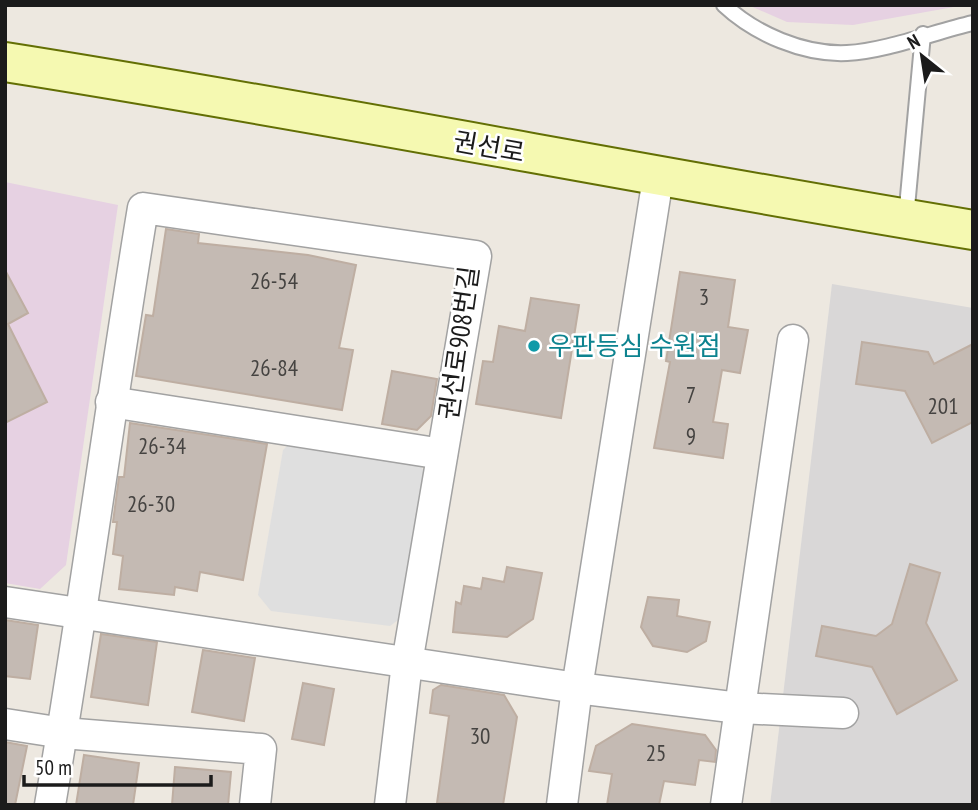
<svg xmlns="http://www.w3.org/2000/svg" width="978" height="810" font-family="'PT Sans Narrow','Noto Sans KR',sans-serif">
  <rect width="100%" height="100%" fill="#ede8e0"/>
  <polygon fill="#d9d7d7" points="832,284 973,308 973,805 770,805"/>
  <g fill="#e6d1e2">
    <polygon points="748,5 965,5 853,25 787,22"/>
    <polygon points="5,182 118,205 66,565 40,589 5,583"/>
  </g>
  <polygon fill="#dfdfdf" points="292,441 419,463 426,475 402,617 390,626 271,611 258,595 283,450"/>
  <g fill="#c4bab3" stroke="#beaea2" stroke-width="2">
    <polygon points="166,229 199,234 198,243 308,255 356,265 339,348 353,350 342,410 136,376 146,315 153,316"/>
    <polygon points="5,270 28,313 8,324 47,402 5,423"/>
    <polygon points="680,272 735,280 728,327 748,330 740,373 722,370 713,422 728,424 723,458 654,448 670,362 666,361"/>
    <polygon points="531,298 579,305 561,418 476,404 483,361 493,362 499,326 525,331"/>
    <polygon points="862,342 928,352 934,364 973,344 973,422 932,443 905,391 856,384"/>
    <polygon points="392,371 437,379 431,416 417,430 382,424"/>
    <polygon points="130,423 267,444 243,580 200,572 197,591 175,587 174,595 119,589 123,556 113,554 117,522 113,522 119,477 124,477"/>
    <polygon points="910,564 940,573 926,623 957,680 897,714 872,667 816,656 822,626 876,636 892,624"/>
    <polygon points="507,567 542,573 533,619 507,637 453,632 456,602 461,604 464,586 481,589 483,578 504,582"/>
    <polygon points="648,597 679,600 677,616 710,622 706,641 687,652 653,646 641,627"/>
    <polygon points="5,620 38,625 30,679 5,676"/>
    <polygon points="101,634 157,642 148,705 91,697"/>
    <polygon points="203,650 255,658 244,721 192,712"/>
    <polygon points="303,683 334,689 324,745 292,739"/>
    <polygon points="441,685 504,695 517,717 503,805 437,803 449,716 430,713 433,690"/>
    <polygon points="632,724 705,735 716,750 715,762 699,760 695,785 664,781 659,805 607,805 612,774 589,771 596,746"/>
    <polygon points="5,742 27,746 15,805 5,804"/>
    <polygon points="84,755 139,763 133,805 76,805"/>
    <polygon points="175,767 231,772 228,805 172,805"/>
  </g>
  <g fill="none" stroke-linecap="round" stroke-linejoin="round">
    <g stroke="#a2a2a2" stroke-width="18">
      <g id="lane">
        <path d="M 724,5 C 755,34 804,55 847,53 C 886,51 934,32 973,23"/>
        <polyline points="906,218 923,34"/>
      </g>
    </g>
    <g stroke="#a2a2a2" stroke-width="33">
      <g id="street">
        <polyline points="111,402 442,454"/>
        <polyline points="5,602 577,688 739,708 843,713"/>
        <polyline points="5,724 63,733 261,749 255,805"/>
        <path d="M 50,805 C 84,606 110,407 143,208 L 476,256 L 407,663 L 390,805"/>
        <polyline points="562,805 577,688 658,178"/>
        <polyline points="726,805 793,340"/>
      </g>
    </g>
    <g stroke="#636f04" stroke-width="42">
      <path id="secondary" d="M 5,62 C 329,113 650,177 973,230"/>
    </g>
    <use href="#lane" stroke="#fff" stroke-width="14"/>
    <use href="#street" stroke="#fff" stroke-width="30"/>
    <use href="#secondary" stroke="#f5f9b1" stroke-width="38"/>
  </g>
  <circle fill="#0f9aa8" stroke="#fff" stroke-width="2.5" cx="534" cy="346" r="7"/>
  <g text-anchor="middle" stroke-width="5" stroke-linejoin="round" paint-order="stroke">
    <g font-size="23" fill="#454341">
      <text x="274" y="289">26-54</text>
      <text x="704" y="305">3</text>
      <text x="274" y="376">26-84</text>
      <text x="691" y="403">7</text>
      <text x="943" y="414">201</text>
      <text x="691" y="444">9</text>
      <text x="162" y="454">26-34</text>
      <text x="151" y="512">26-30</text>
      <text x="480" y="744">30</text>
      <text x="656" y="761">25</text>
    </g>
    <g font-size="26" fill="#1b1b1b" stroke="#fff">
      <text transform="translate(489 147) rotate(10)" y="9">권선로</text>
      <text transform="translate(459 343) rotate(-82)" y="9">권선로908번길</text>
    </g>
    <g font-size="26" fill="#0d838f" stroke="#fff" text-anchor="start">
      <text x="548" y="355">우판등심 수원점</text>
    </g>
  </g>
  <rect width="978" height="810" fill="none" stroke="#1b1b1b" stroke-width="14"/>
  <g transform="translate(922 56) rotate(330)" stroke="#ffffff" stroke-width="5" paint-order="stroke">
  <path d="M0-5L12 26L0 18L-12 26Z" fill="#1b1b1b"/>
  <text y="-10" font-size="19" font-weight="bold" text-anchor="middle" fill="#1b1b1b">N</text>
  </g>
  <path d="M24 775v10h187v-10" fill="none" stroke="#1b1b1b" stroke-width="3.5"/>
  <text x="35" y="775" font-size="21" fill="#1b1b1b" stroke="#ffffff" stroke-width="5" paint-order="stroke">50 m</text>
</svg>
